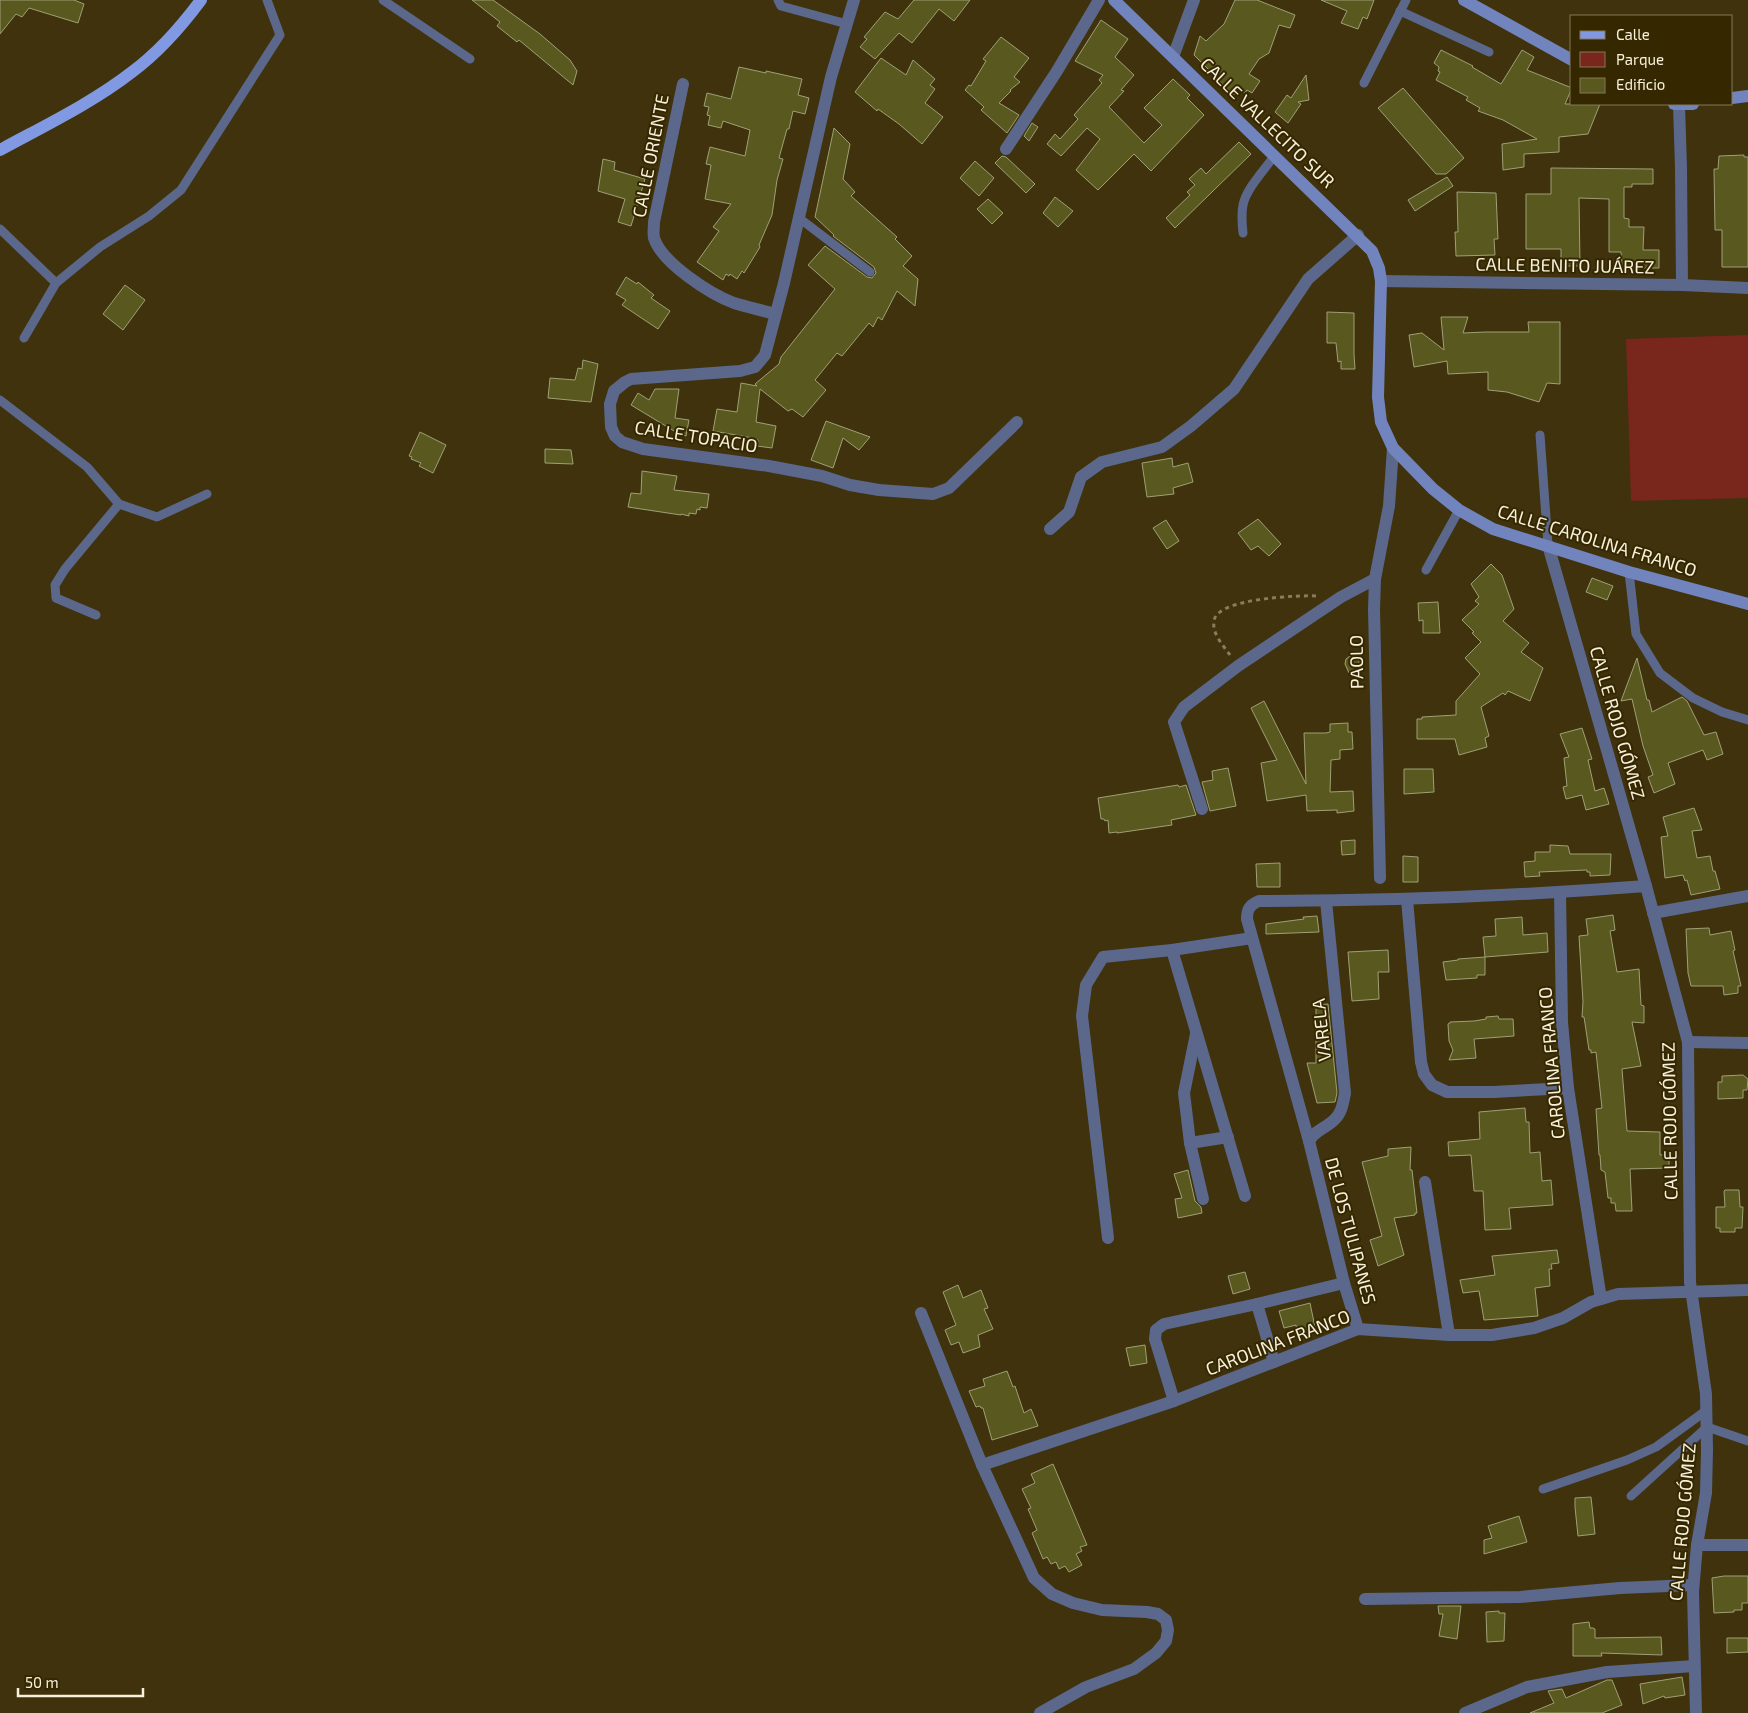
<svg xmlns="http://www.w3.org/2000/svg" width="1748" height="1713" font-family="'Exo 2',sans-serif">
  <rect width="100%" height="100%" fill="#3f320c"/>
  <polygon fill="#79261c" points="1748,335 1748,498 1631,501 1626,339"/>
  <g fill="#59591f" stroke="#9ea077">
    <polygon points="0,0 74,0 84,4 78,23 29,8 22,17 16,14 0,34"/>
    <polygon points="472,0 493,0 540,34 570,60 577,71 573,85 519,40 517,42 497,26 500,22"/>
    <polygon points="914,0 970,0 954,21 939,9 912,43 899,33 875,59 860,47 867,39 864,37 885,12 898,19"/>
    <polygon points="1235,0 1257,0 1295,15 1290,28 1279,25 1269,53 1259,59 1249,74 1260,81 1252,93 1247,90 1245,93 1238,89 1234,95 1194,55 1200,36 1206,41 1224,24"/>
    <polygon points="1321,0 1374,0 1367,19 1363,17 1358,29 1341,23 1347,11"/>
    <polygon points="1101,20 1128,39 1115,57 1134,75 1121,90 1124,91 1109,107 1144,143 1162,125 1144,108 1173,79 1190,95 1187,98 1204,115 1151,171 1134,154 1098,190 1076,170 1100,139 1087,128 1061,156 1047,144 1055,134 1060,139 1078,119 1074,115 1102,83 1099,80 1103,75 1075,61"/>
    <polygon points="1001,37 1029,58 1014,77 1020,82 1010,90 1011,91 999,103 1019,115 1007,133 981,110 984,107 965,90 969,85 971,86 986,61 983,59"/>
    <polygon points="1441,50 1473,66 1472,67 1501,84 1522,50 1534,57 1527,70 1572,88 1565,104 1600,104 1588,134 1559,137 1559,152 1524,154 1524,167 1503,170 1502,144 1537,139 1503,120 1478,111 1480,108 1466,100 1468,97 1436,80 1440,72 1438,71 1439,67 1434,63"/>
    <polygon points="881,58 906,75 913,60 935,79 930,85 935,89 925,103 943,117 922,144 899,124 878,109 877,111 855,92"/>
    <polygon points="739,67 766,73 766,71 802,79 798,95 809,98 805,114 793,111 789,129 787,129 779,158 783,159 777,180 772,215 759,245 760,247 744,273 742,271 737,279 730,274 729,276 726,274 723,280 697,262 719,231 713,227 731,204 705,199 711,165 706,164 710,147 745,156 750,130 723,121 721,128 708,125 710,116 707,115 709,107 704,106 707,93 731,99"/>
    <polygon points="1306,75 1309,100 1298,102 1301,104 1288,123 1275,112 1287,95 1291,98"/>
    <polygon points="1403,88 1464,158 1446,174 1436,174 1378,108"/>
    <polygon points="1032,123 1038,127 1029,141 1024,136"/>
    <polygon points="834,128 850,144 843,179 855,192 851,196 897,237 895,239 912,256 903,266 918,279 915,306 897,291 882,320 878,317 873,327 869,323 842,356 837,353 815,380 826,390 803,417 792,409 788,411 760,389 756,422 776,426 772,448 757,446 758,440 753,439 753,438 713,431 717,409 737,412 741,383 757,386 755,384 779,364 781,357 835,289 808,265 825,246 867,277 872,278 876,273 874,267 833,236 834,235 815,217"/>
    <polygon points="1239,142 1251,154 1175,228 1166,218 1190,195 1187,192 1195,185 1189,179 1201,168 1206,174"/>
    <polygon points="1744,155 1744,157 1748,157 1748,267 1722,267 1722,230 1715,230 1714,169 1718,169 1719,156"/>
    <polygon points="1002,156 1006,157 1035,184 1026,193 995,163"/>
    <polygon points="603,159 615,162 614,170 645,179 631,226 618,222 625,199 598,191"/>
    <polygon points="975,161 994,178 979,196 960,178"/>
    <polygon points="1551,168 1653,169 1653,184 1632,184 1632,187 1624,187 1624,218 1629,219 1629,227 1644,227 1643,250 1659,250 1659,268 1622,268 1621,252 1609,252 1609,199 1579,198 1580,266 1561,266 1561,249 1526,249 1526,194 1551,194"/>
    <polygon points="1447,177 1453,186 1415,211 1408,200"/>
    <polygon points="1457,192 1496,193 1498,239 1494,239 1495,255 1456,256 1455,232 1458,232"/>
    <polygon points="1055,197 1073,211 1058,227 1043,213"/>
    <polygon points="988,199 1003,213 992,224 977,209"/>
    <polygon points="626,277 637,284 638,282 654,295 651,298 670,311 658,329 622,305 626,300 616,294"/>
    <polygon points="125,285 145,300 123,330 103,314"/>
    <polygon points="1327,312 1354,313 1354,354 1355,369 1341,369 1341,361 1338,362 1336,343 1327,343"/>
    <polygon points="1441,317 1468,317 1463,333 1485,332 1529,332 1528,322 1560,322 1560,384 1547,383 1539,402 1507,392 1488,390 1488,372 1448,374 1447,361 1414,367 1409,335 1422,333 1444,350"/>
    <polygon points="583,360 598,364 591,402 548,398 550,378 575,380 578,368 582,369"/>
    <polygon points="655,389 679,389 675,418 689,420 686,436 679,434 631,405 638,393 649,400"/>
    <polygon points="826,421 870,437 859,450 843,438 833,468 811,460"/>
    <polygon points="420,432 446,445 433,473 419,466 421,463 411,459 412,457 409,456"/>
    <polygon points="545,449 571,450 573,464 545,463"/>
    <polygon points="1172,458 1173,467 1188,463 1193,482 1173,488 1174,494 1147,497 1142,463"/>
    <polygon points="642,471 677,476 674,490 709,494 707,508 700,507 700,510 697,509 696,514 689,513 689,516 681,514 681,515 628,507 631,493 641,494"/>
    <polygon points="1258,519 1281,544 1269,556 1258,546 1251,550 1238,533"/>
    <polygon points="1166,520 1179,541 1167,549 1153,528"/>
    <polygon points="1491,564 1502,575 1514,609 1503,621 1529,643 1521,652 1543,668 1530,701 1508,691 1505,695 1503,693 1481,707 1489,736 1485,738 1487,747 1459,755 1455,739 1417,739 1417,719 1422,719 1422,717 1456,715 1456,701 1480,674 1465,658 1481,642 1472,633 1474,632 1462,620 1479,604 1475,601 1479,597 1471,584"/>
    <polygon points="1592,578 1613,586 1607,600 1586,592"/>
    <polygon points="1438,602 1440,633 1423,633 1423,620 1419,621 1418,603"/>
    <polygon points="1350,656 1356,656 1359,661 1359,667 1349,673 1345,664 1346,659"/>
    <polygon points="1637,658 1647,700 1649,700 1652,712 1682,697 1687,701 1704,735 1716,732 1723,754 1707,760 1703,750 1668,763 1675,784 1654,793 1648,777 1653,775 1643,746 1632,699 1621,701"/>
    <polygon points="1264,701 1306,784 1304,733 1326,733 1330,732 1330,724 1348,723 1348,732 1352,732 1353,749 1340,750 1340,759 1331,760 1330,792 1353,791 1354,811 1337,813 1337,810 1307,811 1306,795 1267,801 1261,763 1277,760 1251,708"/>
    <polygon points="1582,728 1592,759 1588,760 1595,791 1604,788 1609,804 1586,810 1582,795 1566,799 1563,787 1567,786 1564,758 1569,757 1560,734"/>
    <polygon points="1228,768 1236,806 1210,811 1202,782 1213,780 1212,771"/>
    <polygon points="1404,769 1433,769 1434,792 1404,794"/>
    <polygon points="1178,785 1179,787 1186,785 1196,815 1171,820 1172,825 1117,833 1117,832 1109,833 1108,820 1105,821 1104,819 1101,819 1098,798"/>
    <polygon points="1694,808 1702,830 1692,831 1697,858 1710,856 1713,871 1715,871 1720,889 1691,895 1687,880 1685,881 1683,875 1665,878 1661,837 1668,836 1663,817"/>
    <polygon points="1355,840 1355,854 1342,855 1341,841"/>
    <polygon points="1550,845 1568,846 1570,854 1611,854 1610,875 1590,876 1590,872 1587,872 1587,870 1539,872 1540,876 1525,877 1524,862 1535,861 1535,852 1550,852"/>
    <polygon points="1403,856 1418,857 1418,882 1403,882"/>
    <polygon points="1280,863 1280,887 1257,887 1256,864"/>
    <polygon points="1613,915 1615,930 1610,931 1617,972 1639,969 1641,1005 1644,1006 1644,1023 1632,1022 1641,1066 1622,1069 1627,1131 1660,1132 1660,1155 1669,1154 1669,1168 1630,1169 1632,1211 1616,1211 1615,1203 1611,1203 1611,1198 1608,1198 1605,1172 1601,1170 1600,1155 1599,1155 1596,1109 1602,1108 1596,1052 1591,1053 1591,1050 1589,1050 1584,1017 1582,1017 1583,1002 1579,936 1588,935 1586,919"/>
    <polygon points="1317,916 1319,932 1266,934 1266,924 1304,919 1303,917"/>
    <polygon points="1522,917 1523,935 1547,933 1548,952 1485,957 1483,937 1496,936 1495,919"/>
    <polygon points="1709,928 1710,935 1731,931 1735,950 1733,951 1741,986 1738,986 1738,993 1724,995 1723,986 1691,986 1688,973 1686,929"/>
    <polygon points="1388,950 1389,972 1378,972 1379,999 1352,1001 1348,952"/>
    <polygon points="1485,957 1485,975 1477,975 1477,978 1446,980 1443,962 1458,960 1458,959"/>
    <polygon points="1328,1004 1337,1093 1335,1102 1317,1103 1307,1063 1316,1063 1316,1005"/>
    <polygon points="1498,1016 1499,1019 1513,1019 1514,1036 1474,1039 1476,1058 1449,1060 1453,1050 1449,1041 1448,1024 1450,1023 1450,1022 1474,1021 1486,1019 1486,1017"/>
    <polygon points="1743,1075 1748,1079 1747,1090 1743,1090 1743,1098 1718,1099 1718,1082 1722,1082 1722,1076"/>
    <polygon points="1525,1108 1526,1122 1529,1122 1530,1153 1540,1152 1542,1181 1551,1180 1553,1205 1509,1208 1511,1229 1485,1230 1483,1191 1474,1191 1471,1155 1449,1156 1448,1142 1480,1139 1479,1112"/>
    <polygon points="1411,1147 1410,1170 1412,1170 1417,1213 1415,1213 1415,1215 1394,1218 1404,1255 1378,1266 1370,1240 1382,1236 1362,1162 1388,1156 1388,1149"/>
    <polygon points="1188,1170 1195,1201 1201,1207 1202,1213 1178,1218 1175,1199 1182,1198 1174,1174"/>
    <polygon points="1725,1190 1739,1190 1740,1207 1743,1207 1742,1228 1735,1228 1735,1232 1720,1232 1720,1228 1716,1228 1716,1207 1725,1207 1724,1191"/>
    <polygon points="1557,1250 1559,1263 1551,1264 1552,1269 1549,1269 1550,1286 1535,1288 1538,1316 1484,1320 1479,1291 1463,1293 1460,1280 1495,1275 1492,1256"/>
    <polygon points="1245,1272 1250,1289 1233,1294 1228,1276"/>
    <polygon points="958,1285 963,1298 981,1290 988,1308 984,1309 993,1329 978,1335 980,1347 963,1353 959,1342 951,1345 945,1330 956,1325 943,1292"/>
    <polygon points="1310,1303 1315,1327 1297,1332 1296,1325 1284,1328 1279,1311"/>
    <polygon points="1145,1345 1147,1363 1130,1366 1126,1348"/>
    <polygon points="1007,1371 1013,1387 1015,1386 1024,1413 1031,1409 1038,1426 992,1440 983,1408 981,1408 980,1406 976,1407 969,1391 985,1386 983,1379"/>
    <polygon points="1053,1464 1087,1545 1080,1547 1082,1551 1076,1554 1082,1565 1069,1572 1065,1566 1059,1569 1056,1562 1051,1564 1047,1557 1043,1559 1032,1533 1037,1530 1028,1509 1031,1508 1022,1489 1035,1483 1031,1474"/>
    <polygon points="1591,1497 1595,1534 1578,1536 1575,1507 1575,1498"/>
    <polygon points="1519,1516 1527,1542 1484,1554 1484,1540 1492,1538 1488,1526"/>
    <polygon points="1724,1576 1748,1576 1748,1603 1742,1603 1742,1610 1734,1610 1734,1612 1714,1613 1712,1578"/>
    <polygon points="1438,1606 1461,1606 1457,1639 1439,1636 1443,1614 1439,1614"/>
    <polygon points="1499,1611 1499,1613 1505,1613 1504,1641 1487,1642 1486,1612"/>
    <polygon points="1589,1622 1590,1628 1593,1628 1595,1629 1595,1638 1661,1637 1662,1655 1601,1653 1602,1656 1573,1656 1573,1624"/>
    <polygon points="1727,1638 1748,1638 1748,1652 1727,1653"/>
    <polygon points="1682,1677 1685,1695 1665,1698 1664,1696 1643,1704 1640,1684"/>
    <polygon points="1607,1680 1612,1680 1622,1705 1602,1713 1530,1713 1554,1703 1548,1691 1562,1689 1566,1698"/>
  </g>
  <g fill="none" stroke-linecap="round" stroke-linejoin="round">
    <path stroke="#877c5d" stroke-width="3" stroke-dasharray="4 4" stroke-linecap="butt" d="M 1230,655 C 1223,645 1212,634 1214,621 C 1216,598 1300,595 1318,596"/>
    <g stroke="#5b688c" stroke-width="9">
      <polyline points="383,0 470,59"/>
      <polyline points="778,0 781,6 847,24"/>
      <polyline points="1400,11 1489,52"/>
      <polyline points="1364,83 1406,0"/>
      <polyline points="799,218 870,272"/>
      <polyline points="0,229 56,283 24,338"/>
      <path d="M 1243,233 C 1242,224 1241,215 1243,205 C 1246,189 1265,169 1275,155"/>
      <polyline points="56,283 100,247 149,216 181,190 280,35 267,0"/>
      <polyline points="0,400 87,467 119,504 157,517 207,494"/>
      <polyline points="1540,435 1548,545"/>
      <polyline points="1426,570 1459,510"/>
      <polyline points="1629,572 1636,634 1660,673 1693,698 1722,712 1748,720"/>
      <polyline points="96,615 56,598 55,585 65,569 119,504"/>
      <polyline points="1543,1489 1627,1460 1656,1447 1707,1410"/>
      <polyline points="1631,1496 1707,1427 1748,1441"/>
    </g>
    <g stroke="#5b688c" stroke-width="12">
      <polyline points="854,0 831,77 784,283 765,355 755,367 740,371 631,379 625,382 614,391 610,404 611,427 615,436 622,442 643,449 769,466 822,476 850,485 879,490 933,494 949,488 1017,422"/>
      <polyline points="1173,57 1194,0"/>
      <path d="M 683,84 L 654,222 C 654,227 653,233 654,238 C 662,263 710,294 734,303 C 747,307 761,310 775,314"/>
      <polyline points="1679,105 1681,168 1682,285"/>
      <polyline points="1006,149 1057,71 1099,0"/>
      <polyline points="1381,281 1682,285 1748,288"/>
      <polyline points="1050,529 1069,512 1081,477 1102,462 1162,447 1191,426 1234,389 1308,279 1358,235"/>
      <polyline points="1548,545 1646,886 1688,1042 1690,1282 1706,1394 1707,1450 1706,1493 1697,1545 1693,1592 1696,1713"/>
      <polyline points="1202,809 1174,722 1184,707 1238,666 1341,597 1375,579"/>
      <polyline points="1380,878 1374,609 1375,579 1389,506 1393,448"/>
      <polyline points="1560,892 1562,1022 1568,1088 1601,1299"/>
      <polyline points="1407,899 1421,1062 1424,1074 1432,1085 1447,1092 1493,1092 1568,1088"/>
      <polyline points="1653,913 1748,896"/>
      <polyline points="1172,950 1245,1196"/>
      <polyline points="1196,1034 1184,1093 1190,1143 1203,1199"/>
      <polyline points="1688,1042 1748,1043"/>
      <path d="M 1309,1141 C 1314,1131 1326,1128 1334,1120 C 1342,1113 1343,1103 1345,1093 L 1326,901"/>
      <polyline points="1190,1143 1228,1137"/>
      <polyline points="1425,1182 1449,1335"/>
      <polyline points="1108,1238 1082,1016 1086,985 1103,957 1172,950 1252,938"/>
      <polyline points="1257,1304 1274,1362"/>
      <polyline points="921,1313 982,1465 1034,1578 1052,1594 1073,1603 1102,1610 1147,1612 1158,1614 1166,1620 1168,1630 1166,1641 1156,1653 1134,1669 1086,1687 1040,1713"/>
      <path d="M 1358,1329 L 1344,1283 L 1309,1141 L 1247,919 C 1247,910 1249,905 1259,901 C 1388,901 1517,896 1646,886"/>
      <polyline points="1174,1401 1155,1339 1156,1330 1164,1324 1257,1304 1344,1283"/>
      <polyline points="982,1465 1174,1401 1358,1329 1449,1335 1492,1335 1534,1328 1563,1318 1591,1302 1618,1294 1748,1290"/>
      <polyline points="1697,1545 1748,1545"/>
      <polyline points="1365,1599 1520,1597 1620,1588 1693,1585"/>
      <polyline points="1465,1713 1527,1687 1607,1672 1694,1666"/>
    </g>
    <g stroke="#7184bd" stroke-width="12">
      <polyline points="1114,0 1372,251 1379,268 1381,281 1378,397 1381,422 1393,448 1433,489 1459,510 1493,529 1629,572 1748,604"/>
      <polyline points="1464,0 1572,60"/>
      <polyline points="1732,98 1748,96"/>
      <polyline points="1674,104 1693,104"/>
    </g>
    <path stroke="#8199e3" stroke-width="12" d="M 0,150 C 44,126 92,103 132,72 C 159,52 181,27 201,0"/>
  </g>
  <g text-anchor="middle" stroke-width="4" stroke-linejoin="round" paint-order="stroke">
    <g font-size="18" fill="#f7f0db" stroke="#352801">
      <text transform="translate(1267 123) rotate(44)" y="6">CALLE VALLECITO SUR</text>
      <text transform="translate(651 156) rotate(-79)" y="6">CALLE ORIENTE</text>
      <text transform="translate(1565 266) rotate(1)" y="6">CALLE BENITO JUÁREZ</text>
      <text transform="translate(696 437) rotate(9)" y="6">CALLE TOPACIO</text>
      <text transform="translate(1597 541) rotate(17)" y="6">CALLE CAROLINA FRANCO</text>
      <text transform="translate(1357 662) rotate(-91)" y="6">PAOLO</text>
      <text transform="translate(1617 723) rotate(74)" y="6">CALLE ROJO GÓMEZ</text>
      <text transform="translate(1322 1030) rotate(-96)" y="6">VARELA</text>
      <text transform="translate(1552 1063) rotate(-95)" y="6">CAROLINA FRANCO</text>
      <text transform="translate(1670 1121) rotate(-91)" y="6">CALLE ROJO GÓMEZ</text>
      <text transform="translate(1350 1231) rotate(75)" y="6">DE LOS TULIPANES</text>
      <text transform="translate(1278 1343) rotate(-21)" y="6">CAROLINA FRANCO</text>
      <text transform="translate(1683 1522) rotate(-85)" y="6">CALLE ROJO GÓMEZ</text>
    </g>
  </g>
  <rect x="1570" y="15" width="162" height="90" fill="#352801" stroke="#837858"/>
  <rect x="1580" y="31" width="25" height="8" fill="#8199e3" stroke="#837858"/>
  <text x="1616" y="40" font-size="15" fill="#f7f0db">Calle</text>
  <rect x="1580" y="52" width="25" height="15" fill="#79261c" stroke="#837858"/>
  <text x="1616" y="65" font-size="15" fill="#f7f0db">Parque</text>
  <rect x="1580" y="78" width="25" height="15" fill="#59591f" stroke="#837858"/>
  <text x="1616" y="90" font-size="15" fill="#f7f0db">Edificio</text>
  <path d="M18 1688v8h125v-8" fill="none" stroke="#f7f0db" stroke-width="2.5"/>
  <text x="25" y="1688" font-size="15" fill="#f7f0db" stroke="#352801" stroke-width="4" paint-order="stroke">50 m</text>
</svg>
